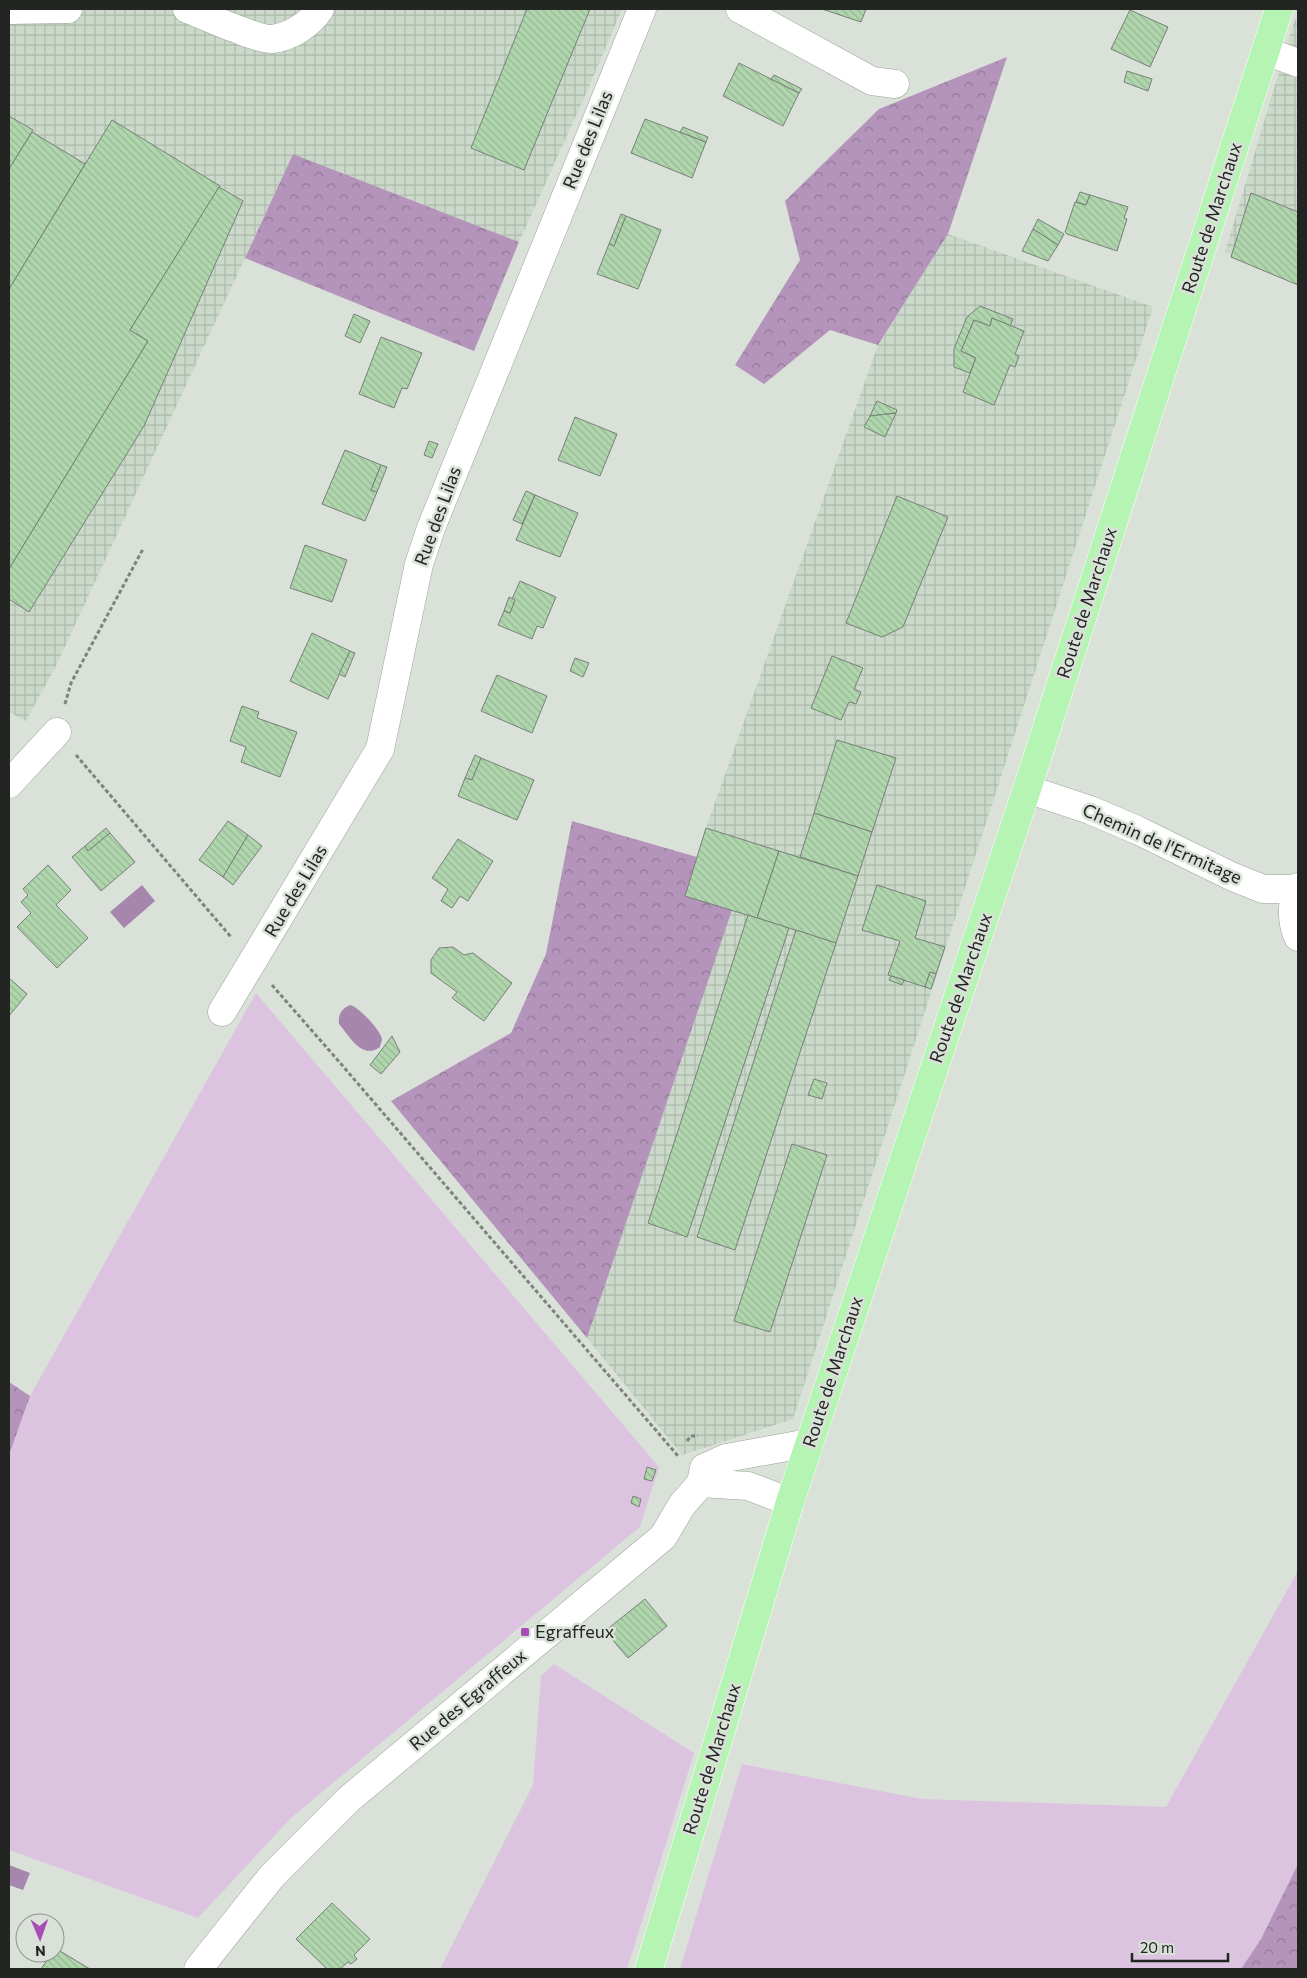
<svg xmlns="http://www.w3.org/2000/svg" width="1307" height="1978" font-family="Commissioner,sans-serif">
  <defs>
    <pattern id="industrial-grid" width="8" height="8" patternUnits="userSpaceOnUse" patternTransform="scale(1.25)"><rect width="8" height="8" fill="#cad9c9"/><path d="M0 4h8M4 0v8" fill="none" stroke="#adbaac"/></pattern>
    <pattern id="forest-crowns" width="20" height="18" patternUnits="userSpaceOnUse" patternTransform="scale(1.25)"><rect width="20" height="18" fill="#b594bb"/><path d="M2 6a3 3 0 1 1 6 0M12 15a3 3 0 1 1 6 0" fill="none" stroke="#937998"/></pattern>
    <pattern id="building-back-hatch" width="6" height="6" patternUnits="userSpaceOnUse" patternTransform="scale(1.25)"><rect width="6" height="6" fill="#b0d6ae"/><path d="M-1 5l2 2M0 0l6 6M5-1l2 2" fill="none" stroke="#97b895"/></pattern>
  </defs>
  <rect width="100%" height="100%" fill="#d9e1d8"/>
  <g fill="url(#industrial-grid)">
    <polygon points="9,9 622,9 588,89 519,242 293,154 57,664 26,721 9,712"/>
    <polygon points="1295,19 1298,20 1298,284 1225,252"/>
    <polygon points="948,234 1153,307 793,1419 682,1455 587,1338 731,910 685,896 706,828 878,345"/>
  </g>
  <g fill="#dcc4e0">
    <polygon points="256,993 659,1467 640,1527 291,1818 198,1918 9,1850 9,1455 30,1396"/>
    <polygon points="1298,1571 1298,1864 1261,1939 1241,1969 680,1969 742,1764 922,1799 1166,1807"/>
    <polygon points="554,1664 694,1753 627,1969 440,1969 533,1785 541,1676"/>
  </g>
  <g fill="url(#forest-crowns)">
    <polygon points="1007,57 948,234 878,345 830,330 764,384 735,365 800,260 785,201 879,109"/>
    <polygon points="293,154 519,242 474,351 245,258"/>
    <polygon points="572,821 697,857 732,910 587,1338 391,1101 511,1033 546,954"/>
    <polygon points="9,1382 30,1396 9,1455"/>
    <polygon points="1298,1864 1298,1969 1241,1969 1261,1939"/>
  </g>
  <g fill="#a786ad">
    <polygon points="142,885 155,901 124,928 110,912"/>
    <path d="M 350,1005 C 358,1006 381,1031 382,1039 C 382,1042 380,1044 380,1047 C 362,1060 350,1037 339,1024 C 338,1015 341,1009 350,1005 Z"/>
    <polygon points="9,1865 30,1873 23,1890 9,1885"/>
  </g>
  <g fill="url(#building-back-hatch)" stroke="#788078">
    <polygon points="527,9 590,9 524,170 471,148"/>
    <polygon points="822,9 866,9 861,22"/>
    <polygon points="1130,10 1168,27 1150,67 1111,49"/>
    <polygon points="739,63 799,93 783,126 723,96"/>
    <polygon points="1127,71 1152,79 1148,91 1124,82"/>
    <polygon points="774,75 802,89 799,93 771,79"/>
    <polygon points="9,116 33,130 9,169"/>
    <polygon points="645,119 706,142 692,178 631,153"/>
    <polygon points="112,120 220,186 130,330 148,341 9,569 9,289"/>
    <polygon points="683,127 708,137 706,142 680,132"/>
    <polygon points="32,132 85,164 9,289 9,169"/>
    <polygon points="219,187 243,201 144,426 29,612 9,599 9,569 148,341 130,330"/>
    <polygon points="1080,192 1090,195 1086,205 1076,202"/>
    <polygon points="1251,193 1298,212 1298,285 1231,257"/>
    <polygon points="1090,195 1128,207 1124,218 1127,219 1117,251 1067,234 1065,232 1075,202 1086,205"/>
    <polygon points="621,214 626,216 614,246 609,244"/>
    <polygon points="626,216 661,230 638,289 597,274 609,244 614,246"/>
    <polygon points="1038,219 1064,234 1058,245 1033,229"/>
    <polygon points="1033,229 1058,245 1048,261 1022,251"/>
    <polygon points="980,306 1013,319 1010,326 992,318 990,326 974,320 961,351 976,358 970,373 954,367 954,349 967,317"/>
    <polygon points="354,314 370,321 360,343 345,336"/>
    <polygon points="992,318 1024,331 1015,354 1019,356 1015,367 1010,365 994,405 963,392 976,358 961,351 974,320 990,326"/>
    <polygon points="381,337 422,353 407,389 402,388 394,408 359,394"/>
    <polygon points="877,401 897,410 896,413 870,416"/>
    <polygon points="896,413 885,437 864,427 870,416"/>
    <polygon points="575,417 617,434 600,476 558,460"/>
    <polygon points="429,441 438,444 432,458 424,455"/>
    <polygon points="345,450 381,465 371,490 377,492 365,521 322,504"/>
    <polygon points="381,465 387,467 377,492 371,490"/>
    <polygon points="526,491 535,495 522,524 513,520"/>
    <polygon points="535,495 578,513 560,557 516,540"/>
    <polygon points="897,496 948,517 903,627 882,637 846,623"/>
    <polygon points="305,545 347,560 332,602 290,588"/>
    <polygon points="520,581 556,597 543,628 537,626 532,639 498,625 504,611 510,613 515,600 512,599"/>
    <polygon points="509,597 515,600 510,613 504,611"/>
    <polygon points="312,633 350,651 328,699 290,681"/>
    <polygon points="350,651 355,653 345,677 339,674"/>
    <polygon points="832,656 863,668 854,689 861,692 856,704 849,702 841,720 811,708"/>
    <polygon points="575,658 589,663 583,677 570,671"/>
    <polygon points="497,675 547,696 532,733 481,711"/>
    <polygon points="242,706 259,712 257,718 297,732 280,777 241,762 246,747 230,741"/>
    <polygon points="837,740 896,758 872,832 814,813"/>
    <polygon points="475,755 481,758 472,780 465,778"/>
    <polygon points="481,758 534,780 517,820 458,796 465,778 472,780"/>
    <polygon points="814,813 872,832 858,876 800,857"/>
    <polygon points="228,821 248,835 223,877 199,860"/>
    <polygon points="106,828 110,833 88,851 85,846"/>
    <polygon points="706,828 779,851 757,918 685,896"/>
    <polygon points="110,833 135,862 101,891 72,857 85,846 88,851"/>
    <polygon points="248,835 262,846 233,885 223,877"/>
    <polygon points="458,839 493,861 468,901 460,896 452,908 441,901 448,889 432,878"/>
    <polygon points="779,851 858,876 836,943 757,918"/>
    <polygon points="48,865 71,890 56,905 88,938 57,968 17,927 31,913 21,902 28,895 23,889"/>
    <polygon points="877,885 926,901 915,938 945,947 936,974 930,972 925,987 888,975 900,941 862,930"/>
    <polygon points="748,915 789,928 687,1237 648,1223"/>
    <polygon points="796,930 836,943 735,1250 697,1237"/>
    <polygon points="453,947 464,955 473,953 512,983 484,1021 452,998 457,992 431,973 431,960 439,948"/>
    <polygon points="930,972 936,974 931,989 925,987"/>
    <polygon points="891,976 904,980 902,985 889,980"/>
    <polygon points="9,978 27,994 9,1016"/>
    <polygon points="392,1036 400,1052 381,1074 370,1065"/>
    <polygon points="814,1079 827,1083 822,1099 808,1095"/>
    <polygon points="792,1144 827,1155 770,1332 734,1321"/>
    <polygon points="647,1467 656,1470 652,1481 644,1479"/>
    <polygon points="633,1496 641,1499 639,1507 631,1503"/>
    <polygon points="645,1599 667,1626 628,1658 605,1631"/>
    <polygon points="332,1903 370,1939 354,1955 357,1959 351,1964 348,1962 340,1969 327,1969 296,1939"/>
    <polygon points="55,1948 90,1969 41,1969 52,1953 55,1953"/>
  </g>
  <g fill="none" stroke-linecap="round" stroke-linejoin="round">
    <g stroke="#9ca49b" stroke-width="29">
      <g id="minor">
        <path d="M 187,9 C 203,15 258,40 272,39 C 291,37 310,24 320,9"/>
        <polyline points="740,9 872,81 895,84"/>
        <polyline points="9,10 68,9"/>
        <polyline points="1266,51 1298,63"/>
        <polyline points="9,784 57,732"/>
        <polyline points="1027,789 1090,810 1137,830 1233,877 1263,889 1296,889 1298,887"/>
        <path d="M 1296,889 C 1292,906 1291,921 1298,937"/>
        <polyline points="222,1012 380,749 419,564 431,528 642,9"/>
        <polyline points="701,1483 748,1486 790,1502"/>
        <polyline points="198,1969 272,1876 349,1799 663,1537 682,1505 701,1483 704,1468 726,1458 809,1443"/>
      </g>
    </g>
    <g stroke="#fff" stroke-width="29">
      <polyline id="major" points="649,1969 790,1502 1027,789 1279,9"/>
    </g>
    <g stroke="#7e837d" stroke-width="3" stroke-dasharray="4 2.5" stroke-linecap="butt">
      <polyline points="65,704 71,683 143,549"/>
      <polyline points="76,755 231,937"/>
      <polyline points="272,985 335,1057 678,1456"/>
      <polyline points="687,1441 691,1436 698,1436"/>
    </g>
    <use href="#minor" stroke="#fff" stroke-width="28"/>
    <use href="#major" stroke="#b6f4b4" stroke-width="28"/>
  </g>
  <rect fill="#a74db8" stroke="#d9e1d8" stroke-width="2" x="520" y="1627" width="10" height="10" rx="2.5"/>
  <g text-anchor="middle" stroke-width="5" stroke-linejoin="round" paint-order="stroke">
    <g font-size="18" fill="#222522" stroke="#d9e1d8">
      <text transform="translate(588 140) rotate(-68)" y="6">Rue des Lilas</text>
      <text transform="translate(1212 218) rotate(-72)" y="6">Route de Marchaux</text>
      <text transform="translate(438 516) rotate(-70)" y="6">Rue des Lilas</text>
      <text transform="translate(1087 603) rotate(-72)" y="6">Route de Marchaux</text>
      <text transform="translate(1162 844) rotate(24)" y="6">Chemin de l'Ermitage</text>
      <text transform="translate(296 891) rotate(-59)" y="6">Rue des Lilas</text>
      <text transform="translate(961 988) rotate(-71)" y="6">Route de Marchaux</text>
      <text transform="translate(833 1372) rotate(-72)" y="6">Route de Marchaux</text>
      <text transform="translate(468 1700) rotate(-40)" y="6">Rue des Egraffeux</text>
      <text transform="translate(712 1759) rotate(-73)" y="6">Route de Marchaux</text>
    </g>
    <g font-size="18" fill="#222522" stroke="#d9e1d8" text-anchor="start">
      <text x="535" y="1638">Egraffeux</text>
    </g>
  </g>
  <rect width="1307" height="1978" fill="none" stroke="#222522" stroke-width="20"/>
  <g transform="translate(40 1938) rotate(178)"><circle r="24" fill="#d9e1d8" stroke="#90968f"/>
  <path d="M0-4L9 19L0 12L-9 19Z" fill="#a74db8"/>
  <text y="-8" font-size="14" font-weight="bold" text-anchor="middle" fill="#222522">N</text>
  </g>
  <path d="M1132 1953v8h96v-8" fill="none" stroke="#222522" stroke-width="2.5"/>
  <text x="1140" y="1953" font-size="15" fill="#222522" stroke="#d9e1d8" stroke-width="4" paint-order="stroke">20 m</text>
</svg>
